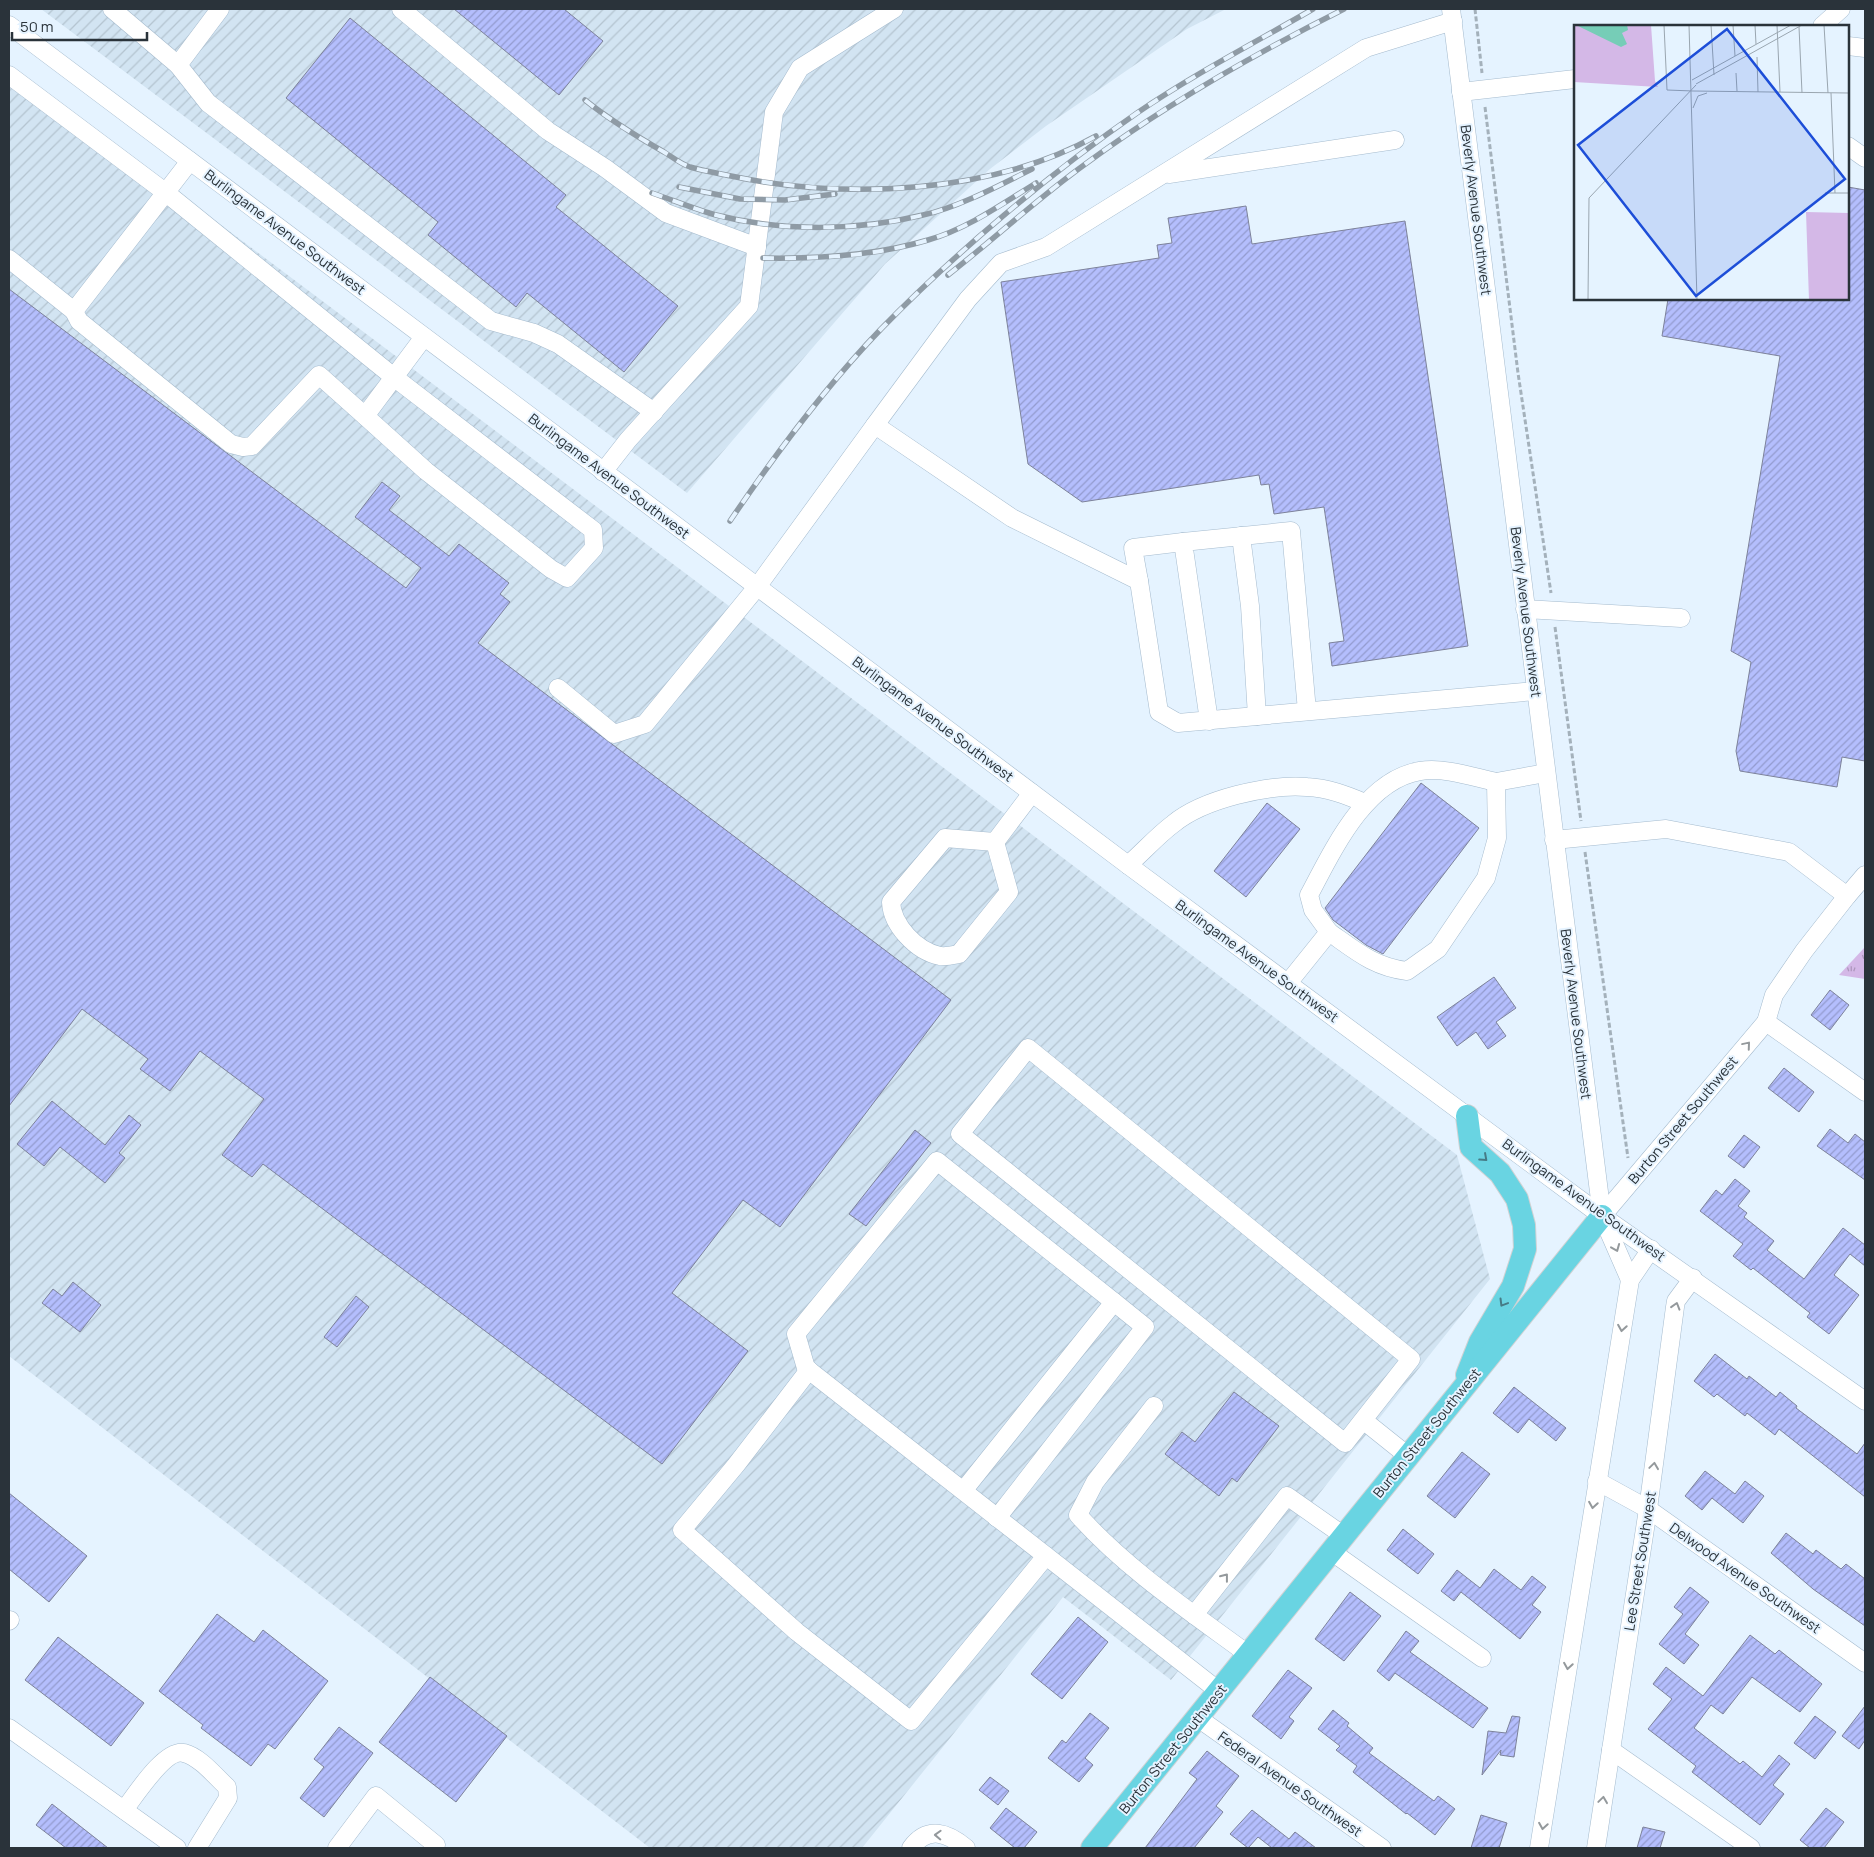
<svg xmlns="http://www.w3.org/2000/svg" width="1874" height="1857" font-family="Manrope,sans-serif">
  <defs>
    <pattern id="industrial-furrows" width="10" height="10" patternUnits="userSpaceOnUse" patternTransform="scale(1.25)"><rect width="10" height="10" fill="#d2e4f2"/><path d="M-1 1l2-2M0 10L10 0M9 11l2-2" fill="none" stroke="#b4c4d0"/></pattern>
    <pattern id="park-tufts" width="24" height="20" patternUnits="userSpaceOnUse" patternTransform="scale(1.25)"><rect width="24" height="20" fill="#d4b8e7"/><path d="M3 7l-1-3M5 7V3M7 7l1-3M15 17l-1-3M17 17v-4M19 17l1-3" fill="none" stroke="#ac96bc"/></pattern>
    <pattern id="building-hatch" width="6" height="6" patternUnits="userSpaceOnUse" patternTransform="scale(1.25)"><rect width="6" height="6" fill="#b4befd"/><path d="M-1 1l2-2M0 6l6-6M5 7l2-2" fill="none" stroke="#939bce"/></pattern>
  </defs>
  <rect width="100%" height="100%" fill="#e5f3ff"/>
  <g fill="url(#industrial-furrows)">
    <polygon points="41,9 1226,9 1187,29 1046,126 990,169 885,264 687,493"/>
    <polygon points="9,66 741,615 1457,1155 1490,1279 1171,1680 1063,1597 862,1848 650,1848 9,1356"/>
  </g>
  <polygon fill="url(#park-tufts)" points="1865,947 1865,979 1839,975"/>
  <g fill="url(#building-hatch)" stroke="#7d829a">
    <polygon points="454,9 564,9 603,41 559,95"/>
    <polygon points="350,18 566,195 556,207 678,306 624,372 527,293 516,307 428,235 438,222 286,98"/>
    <polygon points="1848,187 1865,190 1865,761 1842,757 1837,787 1740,771 1736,751 1751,662 1731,651 1780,356 1662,336 1668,299 1848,299"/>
    <polygon points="1246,206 1252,244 1405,221 1468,646 1332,666 1329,643 1344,641 1324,507 1274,514 1269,484 1261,485 1259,475 1082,502 1028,464 1001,282 1159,258 1157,245 1172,243 1168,218"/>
    <polygon points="9,289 406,588 421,568 355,517 382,482 400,496 389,510 449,556 459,544 509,583 500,594 510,602 478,643 951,1000 780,1227 743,1200 672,1293 748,1351 662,1464 263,1164 252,1177 222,1155 264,1099 200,1051 170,1091 140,1069 148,1059 82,1009 9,1106"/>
    <polygon points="1421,783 1479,828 1383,954 1366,945 1333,920 1325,908"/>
    <polygon points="1267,803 1300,829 1246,897 1214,871"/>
    <polygon points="1494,977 1516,1008 1496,1022 1506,1036 1488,1049 1476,1032 1457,1046 1437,1017"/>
    <polygon points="1830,990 1849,1005 1830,1030 1811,1015"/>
    <polygon points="1784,1068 1814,1092 1799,1112 1768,1088"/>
    <polygon points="52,1101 105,1145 129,1115 141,1125 119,1153 125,1158 105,1183 60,1147 44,1166 17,1144"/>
    <polygon points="1830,1129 1848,1143 1855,1134 1865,1142 1865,1180 1817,1146"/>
    <polygon points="915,1130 931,1143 866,1226 849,1214"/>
    <polygon points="1744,1135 1760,1147 1744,1168 1728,1156"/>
    <polygon points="1735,1179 1750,1191 1738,1206 1747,1213 1744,1217 1774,1241 1767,1250 1804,1279 1843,1228 1865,1245 1865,1266 1850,1254 1834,1275 1859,1295 1829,1334 1807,1317 1810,1313 1753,1268 1751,1270 1733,1256 1743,1244 1700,1211 1716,1190 1722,1195"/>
    <polygon points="73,1282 101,1305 80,1332 42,1303 53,1289 62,1296"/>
    <polygon points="356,1296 369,1307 337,1347 324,1337"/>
    <polygon points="1715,1354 1747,1379 1749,1376 1776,1397 1780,1392 1797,1406 1796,1408 1857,1454 1865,1443 1865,1497 1779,1429 1775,1435 1747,1413 1745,1416 1717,1394 1714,1397 1694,1381"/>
    <polygon points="1514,1387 1566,1428 1556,1441 1529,1419 1518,1433 1493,1413"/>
    <polygon points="1234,1392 1279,1426 1237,1482 1232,1478 1219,1496 1165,1454 1182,1432 1195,1442"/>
    <polygon points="1462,1452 1490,1474 1455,1518 1427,1496"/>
    <polygon points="1705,1471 1735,1494 1745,1481 1764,1496 1743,1523 1712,1498 1702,1510 1685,1496"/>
    <polygon points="9,1493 87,1556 49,1602 9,1569"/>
    <polygon points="1403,1529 1434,1554 1418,1574 1387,1550"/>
    <polygon points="1786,1533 1813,1554 1816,1550 1841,1569 1846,1564 1865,1579 1865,1626 1813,1589 1771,1553"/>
    <polygon points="1494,1569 1521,1590 1532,1576 1546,1587 1532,1605 1541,1612 1520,1639 1461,1592 1454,1601 1441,1591 1457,1570 1480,1588"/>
    <polygon points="1690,1587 1709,1602 1685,1634 1699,1645 1684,1664 1659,1644 1683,1614 1674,1607"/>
    <polygon points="1350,1592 1381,1616 1344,1661 1315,1639"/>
    <polygon points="217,1614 254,1642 263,1630 328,1681 275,1749 268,1744 251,1766 201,1728 203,1725 159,1691"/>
    <polygon points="1078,1617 1108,1642 1062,1699 1031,1674"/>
    <polygon points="1406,1631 1419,1641 1410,1652 1488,1708 1473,1728 1395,1673 1389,1681 1377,1671"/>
    <polygon points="1750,1635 1775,1654 1779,1650 1822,1684 1800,1712 1752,1677 1723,1714 1711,1705 1694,1728 1740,1764 1743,1761 1762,1777 1779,1755 1790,1764 1773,1785 1784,1794 1760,1825 1692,1772 1696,1766 1648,1729 1672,1699 1653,1684 1666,1667 1703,1696"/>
    <polygon points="58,1637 144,1703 111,1746 25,1680"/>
    <polygon points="1288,1670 1312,1688 1289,1717 1294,1721 1281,1739 1252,1716"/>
    <polygon points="430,1677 507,1736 456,1802 379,1742"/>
    <polygon points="1865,1706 1865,1740 1859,1749 1842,1736"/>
    <polygon points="1333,1710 1349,1723 1347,1726 1373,1748 1369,1753 1434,1801 1438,1796 1455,1809 1435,1835 1407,1813 1406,1814 1353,1772 1357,1766 1336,1750 1340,1746 1318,1729"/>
    <polygon points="1090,1713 1109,1728 1085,1758 1093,1765 1079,1782 1048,1758 1062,1740 1066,1743"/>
    <polygon points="1512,1716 1520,1717 1514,1757 1500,1755 1501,1750 1482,1775 1488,1731 1506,1733"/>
    <polygon points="1815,1716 1836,1732 1815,1759 1794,1743"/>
    <polygon points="339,1727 373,1753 324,1817 300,1798 324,1767 314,1759"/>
    <polygon points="1207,1751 1239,1776 1216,1806 1223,1812 1194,1848 1145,1848 1197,1779 1189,1773"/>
    <polygon points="990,1777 1009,1791 998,1805 979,1790"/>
    <polygon points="52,1804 108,1848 66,1848 36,1825"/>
    <polygon points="1006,1808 1037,1832 1024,1848 1015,1848 990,1828"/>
    <polygon points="1826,1808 1844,1822 1824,1848 1810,1848 1800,1840"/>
    <polygon points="1252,1810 1289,1839 1295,1832 1316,1848 1272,1848 1258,1837 1248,1848 1230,1834"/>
    <polygon points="1481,1815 1507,1823 1499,1848 1471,1848"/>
    <polygon points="1643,1827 1665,1832 1660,1848 1637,1848"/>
  </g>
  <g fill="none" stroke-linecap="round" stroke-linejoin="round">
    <g stroke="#a5bbce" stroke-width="19">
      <g id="minor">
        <polyline points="112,9 178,65 220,9"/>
        <polyline points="401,9 548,131 605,168 666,213 757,247"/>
        <polyline points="1451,9 1602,1216 1630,1280"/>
        <polyline points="1453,21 1366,48 1046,247 1001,263 968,299 875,425 1012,518 1139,581 1159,712 1178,723 1536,691"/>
        <polyline points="9,25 1128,865 1602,1216 1865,1401"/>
        <polyline points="1822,26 1841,9"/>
        <polyline points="1848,46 1865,48"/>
        <polyline points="178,65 208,103 491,321 534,333 558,344 654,412"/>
        <polyline points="9,75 165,192 395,378 593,530 594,548 567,578 551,569 426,471 365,416"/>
        <polyline points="1461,92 1575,79"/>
        <polyline points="1848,146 1865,158"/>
        <polyline points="190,161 74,311 79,321 231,444 243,447 252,446 319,375 365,416 424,337"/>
        <polyline points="1169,174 1395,140"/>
        <polyline points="9,259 74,311"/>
        <polyline points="603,472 628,440 749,306 774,112 800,68 894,9"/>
        <polyline points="1241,536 1250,606 1257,716"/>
        <polyline points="1139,581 1133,548 1183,542"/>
        <polyline points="1525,609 1681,618"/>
        <polyline points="558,688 614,734 645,724 757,587 875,425"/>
        <polyline points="1209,721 1183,542 1291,531 1307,711"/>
        <polyline points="1554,840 1666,829 1789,852 1847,896 1865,875"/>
        <path d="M 995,842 L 1009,892 L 959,954 C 954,955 946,957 940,956 C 916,951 892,925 891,902 L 945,838 L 995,842 L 1032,793"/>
        <path d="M 1128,865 C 1143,852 1157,836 1173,824 C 1203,799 1268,784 1307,787 C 1328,788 1346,795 1365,803"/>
        <path d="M 1329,932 L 1313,910 L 1309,895 C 1333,850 1365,780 1420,771 C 1444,767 1473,777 1496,782"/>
        <path d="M 1288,983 L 1329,932 C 1356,951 1374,967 1407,971 L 1438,949 L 1486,878 L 1497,838 L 1496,782 L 1546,773"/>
        <polyline points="1766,1022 1865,1092"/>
        <polyline points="1602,1216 1766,1022 1774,995 1804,951 1847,896"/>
        <polyline points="809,1370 736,1465 682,1530 797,1632 911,1721 1046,1556"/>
        <path d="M 1154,1406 L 1095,1482 L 1078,1515 C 1126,1569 1192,1613 1249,1655"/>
        <polyline points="1363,1420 1411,1359 1028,1048 960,1134 1345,1443 1363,1420 1408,1456"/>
        <polyline points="1597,1481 1648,1509 1865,1663"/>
        <polyline points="963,1491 1114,1302 937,1161 796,1334 806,1368 1220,1692"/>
        <polyline points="997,1518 1145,1327 1114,1302"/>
        <polyline points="1332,1552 1482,1658"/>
        <polyline points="1194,1615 1287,1496 1344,1536"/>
        <polyline points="9,1621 10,1620"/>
        <polyline points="1198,1718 1382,1848"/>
        <polyline points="9,1728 177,1848"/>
        <polyline points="1611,1750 1751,1848"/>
        <path d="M 124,1810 C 135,1796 165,1748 184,1753 C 200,1757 215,1776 227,1787 L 228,1798 L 197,1848"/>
        <polyline points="337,1848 376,1796 436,1845"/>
        <path d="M 911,1848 C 928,1825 948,1833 966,1848"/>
        <polyline points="1539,1848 1630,1280 1651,1249"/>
        <polyline points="1596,1848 1648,1509 1675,1307 1676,1301 1693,1278"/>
      </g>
    </g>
    <g stroke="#d0d2d4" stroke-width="24">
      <g id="major">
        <polyline points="1467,1116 1471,1147 1500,1173 1517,1199 1524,1225 1525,1249 1513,1286 1480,1342 1467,1375"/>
        <polyline points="1092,1848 1602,1216"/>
      </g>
    </g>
    <g stroke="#a4b1bb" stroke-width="3" stroke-dasharray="5 2.5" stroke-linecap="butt">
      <polyline points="1475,9 1482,73"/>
      <polyline points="1485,107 1518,373 1551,593"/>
      <polyline points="1555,627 1581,821"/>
      <polyline points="1585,852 1628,1158"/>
    </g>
    <use href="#minor" stroke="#fff" stroke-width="18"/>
    <use href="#major" stroke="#69d4e2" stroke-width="22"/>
    <g stroke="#8f9ba5" stroke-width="5.5">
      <g id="rail">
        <path d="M 585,100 C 610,120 636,136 664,152 C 672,157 681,164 690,167 C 703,171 718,173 731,176 C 846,200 992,194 1096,136"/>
        <polyline points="679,187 740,199 785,200 835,194"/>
        <path d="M 652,193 C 673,200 694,209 716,215 C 782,232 858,231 923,215 C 957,208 1000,185 1032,169"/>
        <path d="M 763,258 C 818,259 875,256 928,240 C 967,229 1002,204 1036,183"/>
        <path d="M 948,275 C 994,239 1037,199 1084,165 C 1165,105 1254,54 1344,9"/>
        <path d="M 730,521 C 774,456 826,386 881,329 C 955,253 1049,174 1137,113 C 1193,75 1254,43 1313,9"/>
      </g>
    </g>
    <use href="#rail" stroke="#e5f3ff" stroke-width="4" stroke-dasharray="11" stroke-linecap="butt"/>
  </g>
  <defs><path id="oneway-chevron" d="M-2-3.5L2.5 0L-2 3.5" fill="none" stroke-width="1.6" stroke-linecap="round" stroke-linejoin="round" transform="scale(1.25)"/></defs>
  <g stroke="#94999c">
    <use href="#oneway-chevron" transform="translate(1747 1045) rotate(-50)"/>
    <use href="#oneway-chevron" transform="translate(1616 1248) rotate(68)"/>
    <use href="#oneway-chevron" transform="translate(1676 1306) rotate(-73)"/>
    <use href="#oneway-chevron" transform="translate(1622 1328) rotate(99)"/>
    <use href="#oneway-chevron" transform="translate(1654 1466) rotate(-82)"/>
    <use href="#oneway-chevron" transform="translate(1593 1505) rotate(99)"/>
    <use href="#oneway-chevron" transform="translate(1225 1577) rotate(-52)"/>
    <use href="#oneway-chevron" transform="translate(1568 1666) rotate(99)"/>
    <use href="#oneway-chevron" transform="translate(1603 1800) rotate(-82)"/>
    <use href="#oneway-chevron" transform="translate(1543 1826) rotate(99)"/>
    <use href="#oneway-chevron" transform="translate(938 1835) rotate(-178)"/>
  </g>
  <g stroke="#467b86">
    <use href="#oneway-chevron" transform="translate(1484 1158) rotate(42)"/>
    <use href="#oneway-chevron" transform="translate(1503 1303) rotate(121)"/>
  </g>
  <g text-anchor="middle" stroke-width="4" stroke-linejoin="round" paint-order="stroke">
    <g font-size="14" fill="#2a333a" stroke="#e5f3ff">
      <text transform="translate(1476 210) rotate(83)" y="5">Beverly Avenue Southwest</text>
      <text transform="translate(285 232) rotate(37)" y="5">Burlingame Avenue Southwest</text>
      <text transform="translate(609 476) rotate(37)" y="5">Burlingame Avenue Southwest</text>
      <text transform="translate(1526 612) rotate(83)" y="5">Beverly Avenue Southwest</text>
      <text transform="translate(933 719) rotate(37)" y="5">Burlingame Avenue Southwest</text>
      <text transform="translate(1257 961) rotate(36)" y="5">Burlingame Avenue Southwest</text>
      <text transform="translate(1576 1014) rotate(83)" y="5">Beverly Avenue Southwest</text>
      <text transform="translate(1683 1120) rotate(-50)" y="5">Burton Street Southwest</text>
      <text transform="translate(1584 1200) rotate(36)" y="5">Burlingame Avenue Southwest</text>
      <text transform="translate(1427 1433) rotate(-51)" y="5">Burton Street Southwest</text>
      <text transform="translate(1640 1561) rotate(-81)" y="5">Lee Street Southwest</text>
      <text transform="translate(1745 1578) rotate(35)" y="5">Delwood Avenue Southwest</text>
      <text transform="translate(1173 1749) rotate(-51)" y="5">Burton Street Southwest</text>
      <text transform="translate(1290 1784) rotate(35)" y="5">Federal Avenue Southwest</text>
    </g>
  </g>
  <g transform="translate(1574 25)">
    <rect width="275" height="275" fill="#e5f3ff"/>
    <path d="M 0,0 L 77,0 L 81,56 L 84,62 L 0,57 ZM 232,187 L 275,188 L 275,275 L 235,275 Z" fill="#d4b8e7"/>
    <path d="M 2,0 L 53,0 L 54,5 L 48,8 L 53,19 L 47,22 Z" fill="#76cdb7"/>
    <path fill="none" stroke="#9aa6b0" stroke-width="1" d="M 90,0 L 93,65 L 119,66M 115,0 L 123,275M 137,0 L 140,50M 159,0 L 161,31M 181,0 L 182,19M 203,0 L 206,67M 250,0 L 254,68M 225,2 L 228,68M 183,32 L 184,67M 162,48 L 163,66M 118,55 L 217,0M 122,59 L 228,0M 119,66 L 275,68M 257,68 L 261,168M 119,83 L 124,71 L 133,68M 251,168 L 275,168M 14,275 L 15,173 L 122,60"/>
    <path fill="#1d4ed8" fill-opacity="0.15" stroke="#1d4ed8" stroke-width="2.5" d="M 153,4 L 271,154 L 122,271 L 4,120 Z"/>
    <rect width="275" height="275" fill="none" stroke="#2a333a" stroke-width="2.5"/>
  </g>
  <rect width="1874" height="1857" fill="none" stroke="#2a333a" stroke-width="20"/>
  <path d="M12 32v8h135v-8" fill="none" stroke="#2a333a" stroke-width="2.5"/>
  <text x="20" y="32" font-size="15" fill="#2a333a" stroke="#e5f3ff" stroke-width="4" paint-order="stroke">50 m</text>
</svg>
